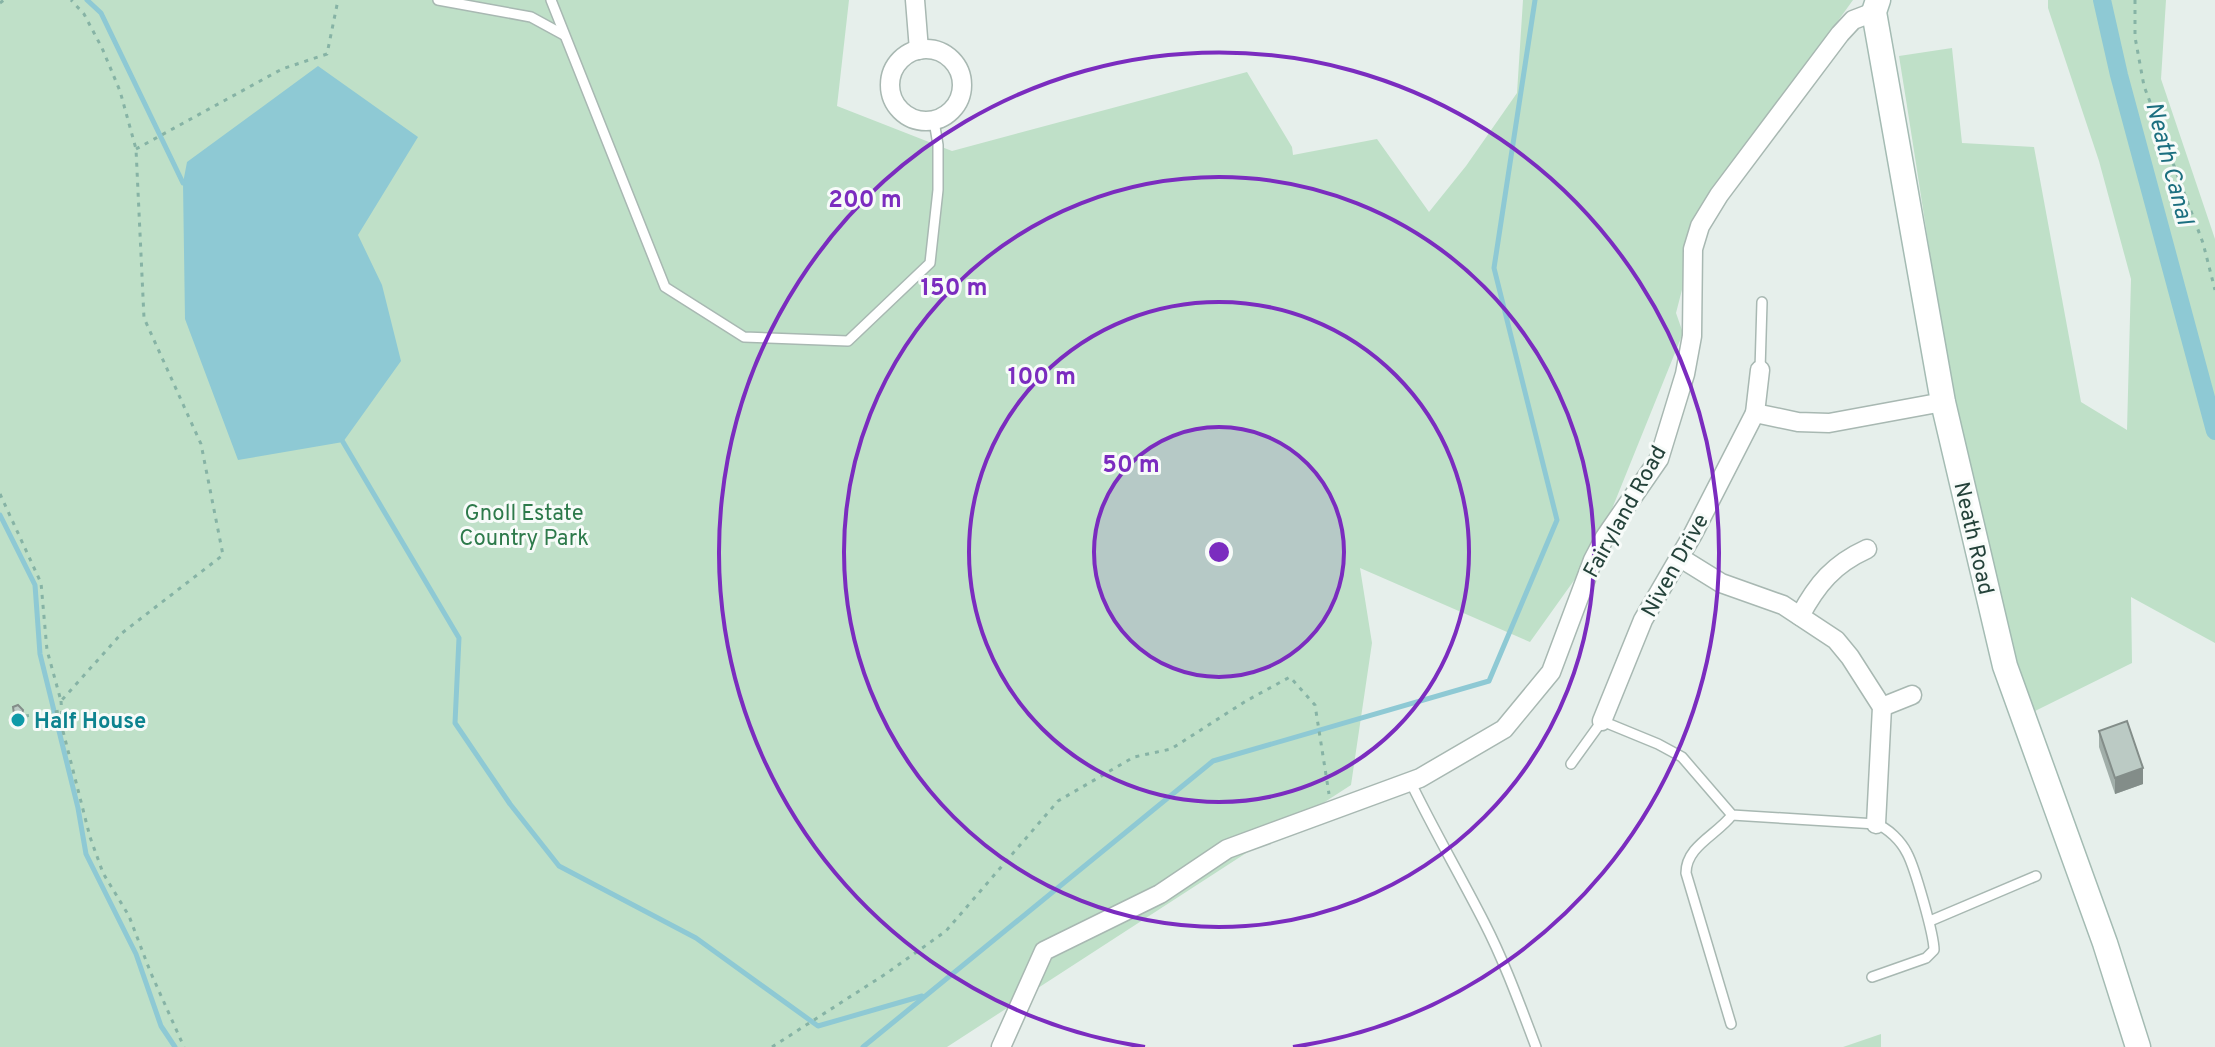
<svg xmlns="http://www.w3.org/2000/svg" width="2215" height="1047" font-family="Overpass,sans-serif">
  <rect width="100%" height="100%" fill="#e6efeb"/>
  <g fill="#bfe0c8">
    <polygon points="0,0 849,0 837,106 952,151 1247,72 1292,147 1293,155 1377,139 1429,212 1466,166 1517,93 1523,0 1853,0 1703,208 1676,313 1683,333 1595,551 1530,642 1360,568 1372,643 1351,785 947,1047 0,1047"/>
    <path d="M 2048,0 L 2166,0 L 2161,79 L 2215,239 L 2215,643 L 2131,597 L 2132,663 L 2031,713 C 1961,500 1935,276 1899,56 L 1952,48 L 1962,143 L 2034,147 L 2081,402 L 2127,430 L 2131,279 L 2099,161 L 2048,8 Z"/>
    <polygon points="1881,1034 1881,1047 1843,1047"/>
  </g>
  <polygon fill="#8ec9d4" points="318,66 418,137 358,235 382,285 401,361 343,442 238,460 185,319 183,183 187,162"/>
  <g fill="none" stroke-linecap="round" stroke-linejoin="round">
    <g stroke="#8ec9d4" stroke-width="5">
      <polyline points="87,0 101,13 183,183"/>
      <polyline points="343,442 459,638 455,723 510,804 559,866 696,938 818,1026 922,996"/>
      <polyline points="0,515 35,585 40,654 78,808 86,854 136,954 161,1026 175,1047"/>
      <polyline points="863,1047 1213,761 1489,681 1557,520 1494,268 1535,0"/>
    </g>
    <polyline stroke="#8ec9d4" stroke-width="18" points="2102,0 2119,75 2215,431"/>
    <g stroke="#a8b8b2" stroke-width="12">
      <g id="service">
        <polyline points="438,0 531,17 564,35"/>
        <polyline points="551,0 665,287 744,337 848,341 930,263 938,190 938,145 934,121"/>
        <polyline points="1760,370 1762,302"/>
        <path d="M 1571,764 L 1602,721 L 1658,744 L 1682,757 L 1732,815 L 1876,824 C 1888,828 1901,841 1907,853 C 1915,868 1934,935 1934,950 L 1926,958 L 1872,977"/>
        <path d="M 1410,781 C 1433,829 1460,875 1484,922 C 1505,963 1520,1005 1536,1047"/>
        <polyline points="1930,921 2036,876"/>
        <path d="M 1731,1024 L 1686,873 C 1686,846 1717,835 1732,815"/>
      </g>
    </g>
    <g stroke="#a8b8b2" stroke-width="21">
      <g id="minor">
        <polyline points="915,0 919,50"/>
        <circle cx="926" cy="85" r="36"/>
        <polyline points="1760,370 1755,413 1798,422 1829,423 1943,402"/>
        <polyline points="1679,557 1721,583 1783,605 1836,640 1850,657 1882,707 1876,824"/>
        <path d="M 1800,616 C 1817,584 1834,564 1867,549"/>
        <polyline points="1882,707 1912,695"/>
        <polyline points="1602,721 1643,620 1693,534 1755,413"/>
        <polyline points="1001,1047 1044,951 1160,894 1227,849 1420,778 1504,729 1551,672 1593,560 1605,537 1659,459 1685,374 1692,336 1693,249 1700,226 1719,195 1840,34 1853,20 1874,12"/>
      </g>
    </g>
    <g stroke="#a4bbb3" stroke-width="27">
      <polyline id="secondary" points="1878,0 1874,12 1943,402 2005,666 2105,943 2138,1047"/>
    </g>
    <g stroke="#86b3a5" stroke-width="3" stroke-dasharray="4 6" stroke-linecap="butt">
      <polyline points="2135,0 2135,37 2144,86 2203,243 2215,290"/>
      <polyline points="0,3 4,0"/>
      <polyline points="136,149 282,69 327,54 338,0"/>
      <polyline points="0,494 41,583 47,650 61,701 122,633 223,555 201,444 144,318 136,149 120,91 102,48 84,14 71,0"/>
      <polyline points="61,701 63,731 90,837 103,873 129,916 150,971 184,1047"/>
      <polyline points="25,716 61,711"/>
      <polyline points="772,1047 887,973 946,931 1058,801 1134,757 1171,749 1246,701 1290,677 1315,705 1329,794"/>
    </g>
    <use href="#service" stroke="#fff" stroke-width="9"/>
    <use href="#minor" stroke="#fff" stroke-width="18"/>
    <use href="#secondary" stroke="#fff" stroke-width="24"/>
  </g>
  <polygon fill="#a1aea9" points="2099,731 2143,784 2115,794 2099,747"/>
  <g fill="#838d89">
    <polygon points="23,710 21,724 15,726 15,721"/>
    <polygon points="2143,768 2143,784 2115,794 2115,778"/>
  </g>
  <g fill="#bbcac4" stroke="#838d89" stroke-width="2">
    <polygon points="18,705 23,710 21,719 15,721 13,707"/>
    <polygon points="2127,721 2143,768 2115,778 2099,731"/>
  </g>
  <circle cx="1219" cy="552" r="125" fill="#7b2cbf" fill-opacity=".12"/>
  <g fill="none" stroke="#7b2cbf" stroke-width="4">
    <circle cx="1219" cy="552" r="125"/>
    <circle cx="1219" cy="552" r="250"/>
    <circle cx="1219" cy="552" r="375"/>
    <path d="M1145 1047A500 500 0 1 1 1293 1047"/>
  </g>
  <circle fill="#0f9aa8" stroke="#f7fbf9" stroke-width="3" cx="18" cy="720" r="8"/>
  <g text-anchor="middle" stroke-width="6" stroke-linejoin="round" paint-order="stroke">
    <g font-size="22" fill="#24423a" stroke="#f7fbf9">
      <text transform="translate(1624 511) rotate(-61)" y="8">Fairyland Road</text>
      <text transform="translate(1975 538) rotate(77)" y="8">Neath Road</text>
      <text transform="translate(1674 565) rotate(-61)" y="8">Niven Drive</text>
    </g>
    <g font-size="22" fill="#2d7a4b" stroke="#f7fbf9">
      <text x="524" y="520">Gnoll Estate<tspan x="524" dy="25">Country Park</tspan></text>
    </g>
    <g font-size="22" font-weight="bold" fill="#0d838f" stroke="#f7fbf9" text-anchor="start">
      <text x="34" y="728">Half House</text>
    </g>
    <g font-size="24" font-style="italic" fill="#1c6f80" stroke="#f7fbf9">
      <text transform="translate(2170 163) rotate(75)" y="8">Neath Canal</text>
    </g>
  </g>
  <circle cx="1219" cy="552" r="12" fill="#7b2cbf" stroke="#f7fbf9" stroke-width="4"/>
  <g font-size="24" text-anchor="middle" font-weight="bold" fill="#7b2cbf" stroke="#f7fbf9" stroke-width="6" stroke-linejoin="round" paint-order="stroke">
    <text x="865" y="207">200 m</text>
    <text x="954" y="295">150 m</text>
    <text x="1042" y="384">100 m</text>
    <text x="1131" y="472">50 m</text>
  </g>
</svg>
